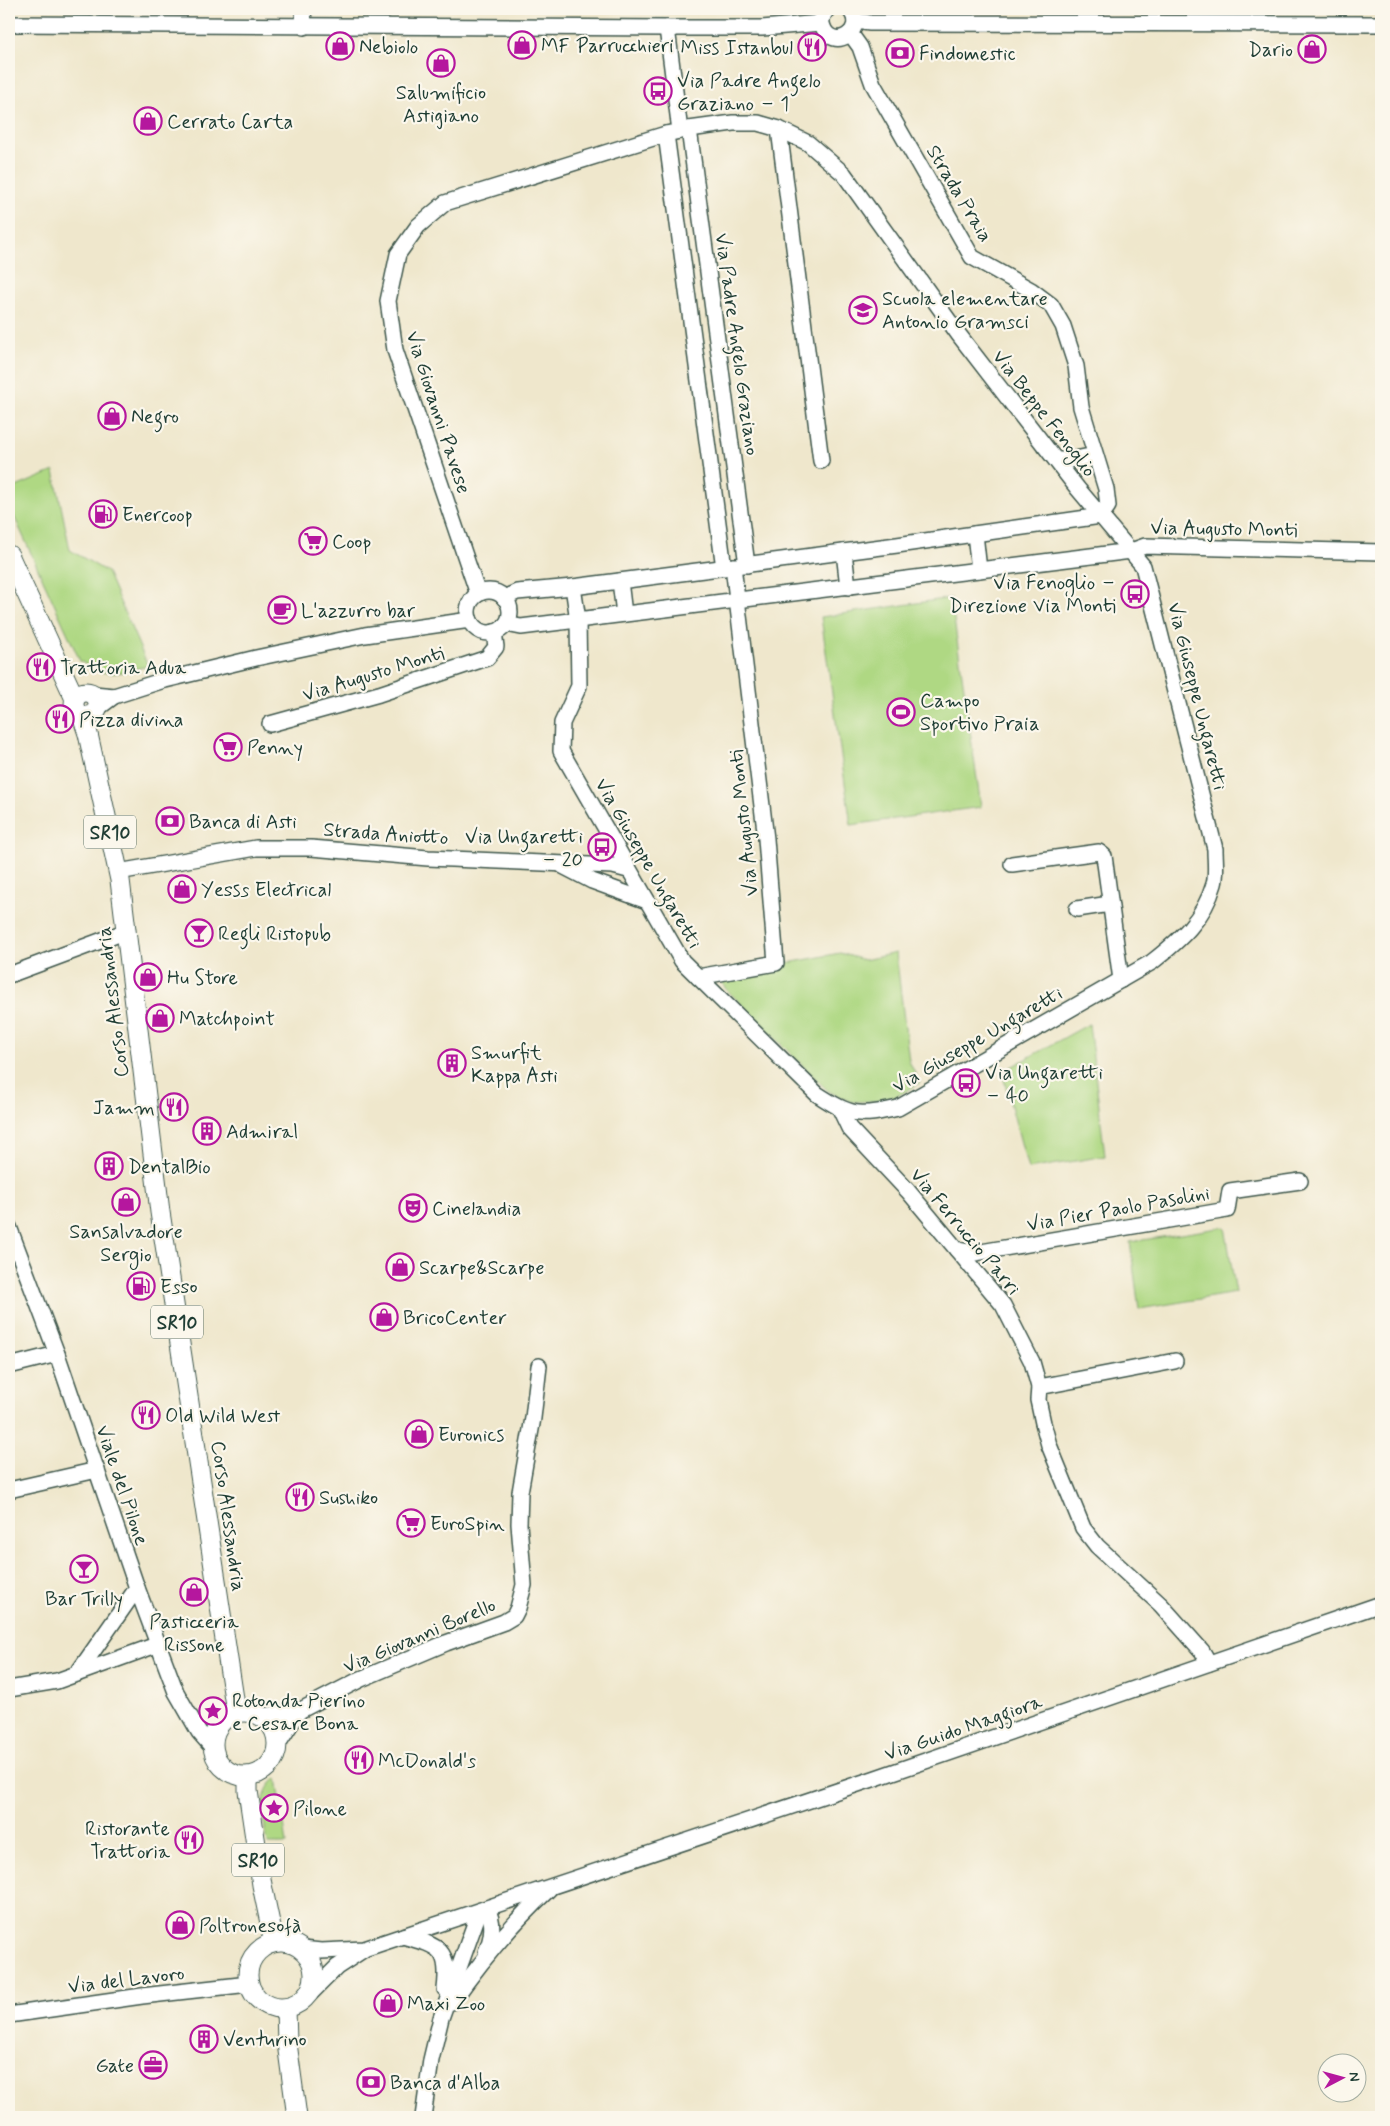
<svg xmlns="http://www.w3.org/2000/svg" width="1390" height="2126" font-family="Mynerve,sans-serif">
  <rect width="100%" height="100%" fill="#fbf7ec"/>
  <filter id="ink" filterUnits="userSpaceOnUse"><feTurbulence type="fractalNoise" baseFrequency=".02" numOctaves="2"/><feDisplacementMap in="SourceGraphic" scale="10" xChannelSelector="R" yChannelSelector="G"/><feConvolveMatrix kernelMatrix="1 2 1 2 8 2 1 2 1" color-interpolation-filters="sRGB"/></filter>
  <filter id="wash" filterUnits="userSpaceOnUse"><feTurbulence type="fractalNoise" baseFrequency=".0096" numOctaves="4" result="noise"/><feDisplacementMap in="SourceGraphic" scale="20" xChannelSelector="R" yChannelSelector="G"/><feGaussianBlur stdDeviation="1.12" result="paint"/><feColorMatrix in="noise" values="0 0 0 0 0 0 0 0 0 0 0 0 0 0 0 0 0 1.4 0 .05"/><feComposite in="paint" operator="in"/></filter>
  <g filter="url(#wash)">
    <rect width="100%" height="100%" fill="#efe7cc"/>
    <g fill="#afd883" stroke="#678a5c">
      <path d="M 54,471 L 70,550 L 107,572 L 148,666 C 116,673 109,680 80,661 L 9,505 L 9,490 Z"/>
      <polygon points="951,598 981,807 851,825 821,617"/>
      <polygon points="840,953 864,960 896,953 909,1061 920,1083 891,1100 851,1102 828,1091 726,989 720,980 777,969 788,963"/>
      <polygon points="1089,1024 1105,1156 1028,1169 1002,1072"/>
      <polygon points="1225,1227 1236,1293 1139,1309 1130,1242"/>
      <path d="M 277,1778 L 287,1844 L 268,1844 C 264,1823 256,1792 277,1778 Z"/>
    </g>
  </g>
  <g filter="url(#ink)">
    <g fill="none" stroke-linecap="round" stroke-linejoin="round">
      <g stroke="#3e564b" stroke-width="18">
        <g id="minor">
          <polyline points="303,9 304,27"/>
          <path d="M 828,9 C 823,14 820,20 823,27 C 832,52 869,31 849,9"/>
          <polyline points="855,21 870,23 1381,24"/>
          <polyline points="9,24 667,28 762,28 821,23"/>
          <polyline points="667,28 680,131"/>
          <polyline points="689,129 747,565"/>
          <polyline points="779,129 821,461"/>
          <polyline points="666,134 724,568"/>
          <polyline points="1056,460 1070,460 1095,455"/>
          <polyline points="975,534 979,570"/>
          <polyline points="844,552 848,587"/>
          <polyline points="620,581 624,614"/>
          <circle cx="489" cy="612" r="21"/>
          <path d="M 478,594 L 395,350 L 388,301 L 398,254 L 418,226 L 445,203 L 666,134 L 689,129 L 733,123 L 758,123 L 779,129 L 808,143 L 844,174 L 959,335 L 1078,489 L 1143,566 L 1215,849 C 1215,860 1217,874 1214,884 C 1204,919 1180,940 1152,962 L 898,1108 C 859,1117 850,1116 817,1094 L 682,961 L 561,751 L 562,723 L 579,686 L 578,620 L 573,587"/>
          <polyline points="504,598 517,592 573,587 897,545 1101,516 1108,506 1106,489 1081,407 1076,366 1063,326 1051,305 1031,290 972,257 873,84 860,47 850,33"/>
          <polyline points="506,624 521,627 1131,551 1145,546 1381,552"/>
          <polyline points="94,694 114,696"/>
          <polyline points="98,708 114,696 161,681 256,658 365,635 470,620"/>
          <polyline points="270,724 379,694 487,658 496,647 494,632"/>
          <polyline points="1012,864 1099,852 1104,856 1121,980"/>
          <polyline points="563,866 592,881 647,901"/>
          <polyline points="118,872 256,848 311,848 428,858 613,866 628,870"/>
          <polyline points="1077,909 1110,904"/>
          <polyline points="9,975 127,931"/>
          <polyline points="698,977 776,963 766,839 733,566"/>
          <polyline points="840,1109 849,1128 908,1191 1003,1305 1032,1362 1039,1387 1038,1400 1043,1423 1049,1445 1083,1528 1097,1546 1161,1605 1202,1651 1209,1663"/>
          <polyline points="9,1227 57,1354 137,1588 176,1692 199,1732 213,1748"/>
          <polyline points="957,1250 975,1253 1227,1210 1230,1191 1300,1181"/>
          <polyline points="9,1366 57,1354"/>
          <polyline points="1039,1387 1175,1361"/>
          <polyline points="9,1490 97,1470"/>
          <polyline points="77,1674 137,1588"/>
          <polyline points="9,1689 57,1681 159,1644"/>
          <polyline points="263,1716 299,1711 361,1679 446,1643 504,1622 514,1616 518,1608 524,1585 519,1524 520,1492 533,1418 539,1366"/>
          <polyline points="278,1744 299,1711"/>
          <path d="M 403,1936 C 439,1946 450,1948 445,1989"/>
          <polyline points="302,1949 321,1951 364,1949 870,1780 1381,1604"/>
          <path d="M 486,1952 C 492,1938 495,1923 487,1909"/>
          <polyline points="307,1997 337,1967 363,1950"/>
          <path d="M 452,2002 C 481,1961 512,1923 549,1889"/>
          <polyline points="9,2015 142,1996 249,1984"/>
          <polyline points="423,2117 431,2060 441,2018 479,1912"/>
        </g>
      </g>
      <g stroke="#3e564b" stroke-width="21">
        <g id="major">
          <polyline points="9,555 75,699"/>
          <circle cx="86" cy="704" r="12"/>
          <polyline points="82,716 88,734 120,880 160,1212 236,1712"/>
          <circle cx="245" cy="1744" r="32"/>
          <polyline points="248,1776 248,1791 262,1885 274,1942"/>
          <circle cx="281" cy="1975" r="33"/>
          <polyline points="286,2008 287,2043 297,2117"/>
        </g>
      </g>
      <use href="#minor" stroke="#fff" stroke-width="15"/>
      <use href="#major" stroke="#fff" stroke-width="19"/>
    </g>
  </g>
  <defs>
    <g id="shop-ring" transform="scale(1.4375)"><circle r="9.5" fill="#fbf7ec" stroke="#b5179e" stroke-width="1.5"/><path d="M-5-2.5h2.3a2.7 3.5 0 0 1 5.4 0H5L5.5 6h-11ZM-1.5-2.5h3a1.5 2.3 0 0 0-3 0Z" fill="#b5179e"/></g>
    <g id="restaurant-ring" transform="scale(1.4375)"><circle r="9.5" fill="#fbf7ec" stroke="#b5179e" stroke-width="1.5"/><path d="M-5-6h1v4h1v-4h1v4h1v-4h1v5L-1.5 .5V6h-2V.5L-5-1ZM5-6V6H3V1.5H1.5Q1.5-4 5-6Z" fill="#b5179e"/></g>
    <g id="bank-ring" transform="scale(1.4375)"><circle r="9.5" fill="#fbf7ec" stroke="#b5179e" stroke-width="1.5"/><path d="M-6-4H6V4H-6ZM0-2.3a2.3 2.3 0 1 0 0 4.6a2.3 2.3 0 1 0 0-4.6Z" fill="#b5179e"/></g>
    <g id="bus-ring" transform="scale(1.4375)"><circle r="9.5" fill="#fbf7ec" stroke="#b5179e" stroke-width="1.5"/><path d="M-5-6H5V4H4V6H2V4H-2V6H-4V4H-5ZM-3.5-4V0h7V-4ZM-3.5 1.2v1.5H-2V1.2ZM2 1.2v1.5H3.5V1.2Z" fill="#b5179e"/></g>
    <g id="school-ring" transform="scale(1.4375)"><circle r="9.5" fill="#fbf7ec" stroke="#b5179e" stroke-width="1.5"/><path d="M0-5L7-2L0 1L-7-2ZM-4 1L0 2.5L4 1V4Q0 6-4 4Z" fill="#b5179e"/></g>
    <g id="fuel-ring" transform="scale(1.4375)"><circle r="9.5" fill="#fbf7ec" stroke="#b5179e" stroke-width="1.5"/><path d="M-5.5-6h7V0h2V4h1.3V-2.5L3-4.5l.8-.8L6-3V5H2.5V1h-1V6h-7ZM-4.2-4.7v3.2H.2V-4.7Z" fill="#b5179e"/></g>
    <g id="supermarket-ring" transform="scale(1.4375)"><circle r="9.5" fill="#fbf7ec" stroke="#b5179e" stroke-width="1.5"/><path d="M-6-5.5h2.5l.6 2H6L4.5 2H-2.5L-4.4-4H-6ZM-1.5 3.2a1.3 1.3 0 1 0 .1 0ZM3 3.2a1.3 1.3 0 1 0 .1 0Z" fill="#b5179e"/></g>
    <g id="cafe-ring" transform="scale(1.4375)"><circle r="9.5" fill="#fbf7ec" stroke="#b5179e" stroke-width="1.5"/><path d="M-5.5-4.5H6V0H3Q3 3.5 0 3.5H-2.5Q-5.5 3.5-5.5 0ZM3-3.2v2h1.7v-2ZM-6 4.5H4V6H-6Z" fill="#b5179e"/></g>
    <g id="stadium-ring" transform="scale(1.4375)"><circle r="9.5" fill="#fbf7ec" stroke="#b5179e" stroke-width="1.5"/><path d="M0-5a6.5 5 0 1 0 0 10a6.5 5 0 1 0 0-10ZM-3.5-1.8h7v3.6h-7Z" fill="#b5179e"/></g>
    <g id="bar-ring" transform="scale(1.4375)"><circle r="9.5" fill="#fbf7ec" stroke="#b5179e" stroke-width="1.5"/><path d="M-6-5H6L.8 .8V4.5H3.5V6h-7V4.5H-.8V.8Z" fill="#b5179e"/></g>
    <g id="building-ring" transform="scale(1.4375)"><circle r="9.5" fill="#fbf7ec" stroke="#b5179e" stroke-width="1.5"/><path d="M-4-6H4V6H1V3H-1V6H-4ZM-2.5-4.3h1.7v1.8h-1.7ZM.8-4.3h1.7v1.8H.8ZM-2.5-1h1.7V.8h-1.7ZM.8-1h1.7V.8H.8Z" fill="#b5179e"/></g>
    <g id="theatre-ring" transform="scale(1.4375)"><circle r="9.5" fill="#fbf7ec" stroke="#b5179e" stroke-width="1.5"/><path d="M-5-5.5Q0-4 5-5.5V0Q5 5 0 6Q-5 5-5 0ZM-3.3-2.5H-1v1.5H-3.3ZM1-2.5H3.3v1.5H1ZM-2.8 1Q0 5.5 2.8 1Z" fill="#b5179e"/></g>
    <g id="sight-ring" transform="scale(1.4375)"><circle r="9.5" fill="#fbf7ec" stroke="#b5179e" stroke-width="1.5"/><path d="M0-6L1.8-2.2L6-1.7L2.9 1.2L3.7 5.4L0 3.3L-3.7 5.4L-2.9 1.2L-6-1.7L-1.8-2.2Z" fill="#b5179e"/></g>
    <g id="office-ring" transform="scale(1.4375)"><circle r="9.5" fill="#fbf7ec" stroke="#b5179e" stroke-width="1.5"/><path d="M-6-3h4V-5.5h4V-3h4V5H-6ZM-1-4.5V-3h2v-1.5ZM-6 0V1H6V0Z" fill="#b5179e"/></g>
  </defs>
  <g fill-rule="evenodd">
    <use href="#shop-ring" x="522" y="45"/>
    <use href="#shop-ring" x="340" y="46"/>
    <use href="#restaurant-ring" x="812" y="47"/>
    <use href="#shop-ring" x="1312" y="49"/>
    <use href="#bank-ring" x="900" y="53"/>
    <use href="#shop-ring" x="441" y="63"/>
    <use href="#bus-ring" x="658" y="91"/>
    <use href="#shop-ring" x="148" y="121"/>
    <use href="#school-ring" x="863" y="310"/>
    <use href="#shop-ring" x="112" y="416"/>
    <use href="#fuel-ring" x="103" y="514"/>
    <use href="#supermarket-ring" x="313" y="541"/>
    <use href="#bus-ring" x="1135" y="594"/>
    <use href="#cafe-ring" x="282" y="610"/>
    <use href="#restaurant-ring" x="41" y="667"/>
    <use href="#stadium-ring" x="901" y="712"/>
    <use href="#restaurant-ring" x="60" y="719"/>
    <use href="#supermarket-ring" x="228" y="747"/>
    <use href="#bank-ring" x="170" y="821"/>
    <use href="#bus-ring" x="602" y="847"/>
    <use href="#shop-ring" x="182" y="889"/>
    <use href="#bar-ring" x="199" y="933"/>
    <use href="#shop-ring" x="148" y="977"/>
    <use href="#shop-ring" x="160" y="1018"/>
    <use href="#building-ring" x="452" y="1063"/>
    <use href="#bus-ring" x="966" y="1083"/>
    <use href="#restaurant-ring" x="174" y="1107"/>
    <use href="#building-ring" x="207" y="1131"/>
    <use href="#building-ring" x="109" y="1166"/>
    <use href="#shop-ring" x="126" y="1202"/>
    <use href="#theatre-ring" x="413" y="1208"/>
    <use href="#shop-ring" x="400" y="1267"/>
    <use href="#fuel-ring" x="141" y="1286"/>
    <use href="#shop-ring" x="384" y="1317"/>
    <use href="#restaurant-ring" x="146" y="1415"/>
    <use href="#shop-ring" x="419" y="1434"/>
    <use href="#restaurant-ring" x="300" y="1497"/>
    <use href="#supermarket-ring" x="411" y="1523"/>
    <use href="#bar-ring" x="84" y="1569"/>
    <use href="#shop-ring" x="194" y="1592"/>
    <use href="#sight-ring" x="213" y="1711"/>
    <use href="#restaurant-ring" x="359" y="1760"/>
    <use href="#sight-ring" x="274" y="1808"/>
    <use href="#restaurant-ring" x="189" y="1840"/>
    <use href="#shop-ring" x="180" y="1925"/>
    <use href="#shop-ring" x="388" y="2003"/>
    <use href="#building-ring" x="204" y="2039"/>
    <use href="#office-ring" x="153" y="2065"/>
    <use href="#bank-ring" x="371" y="2082"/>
  </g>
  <g text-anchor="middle" stroke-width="4.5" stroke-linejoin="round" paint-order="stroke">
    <g fill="#fbf7ec" stroke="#61756b" stroke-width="1">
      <rect x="84" y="815.5" width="52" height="33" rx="4"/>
      <rect x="151" y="1305.5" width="52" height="33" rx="4"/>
      <rect x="232" y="1843.5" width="52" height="33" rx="4"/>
    </g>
    <g font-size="19" font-weight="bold" fill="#1f3d34">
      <text x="110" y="839">SR10</text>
      <text x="177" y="1329">SR10</text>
      <text x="258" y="1867">SR10</text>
    </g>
    <g font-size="20" fill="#1f3d34" stroke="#fbf7ec" text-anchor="start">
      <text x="541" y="52">MF Parrucchieri</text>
      <text x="359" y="53">Nebiolo</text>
      <text x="793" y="54" text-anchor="end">Miss Istanbul</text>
      <text x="1293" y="56" text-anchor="end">Dario</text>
      <text x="919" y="60">Findomestic</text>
      <text x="677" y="87">Via Padre Angelo<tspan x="677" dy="23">Graziano – 1</tspan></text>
      <text x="441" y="99" text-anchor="middle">Salumificio<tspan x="441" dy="23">Astigiano</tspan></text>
      <text x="167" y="128">Cerrato Carta</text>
      <text x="882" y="305">Scuola elementare<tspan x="882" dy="23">Antonio Gramsci</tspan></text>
      <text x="131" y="423">Negro</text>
      <text x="122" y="521">Enercoop</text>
      <text x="332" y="548">Coop</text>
      <text x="1116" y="589" text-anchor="end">Via Fenoglio –<tspan x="1116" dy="23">Direzione Via Monti</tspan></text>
      <text x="301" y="617">L'azzurro bar</text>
      <text x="60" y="674">Trattoria Adua</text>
      <text x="920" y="707">Campo<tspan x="920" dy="23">Sportivo Praia</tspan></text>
      <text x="79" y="726">Pizza divina</text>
      <text x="247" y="754">Penny</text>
      <text x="189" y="828">Banca di Asti</text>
      <text x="583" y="843" text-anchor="end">Via Ungaretti<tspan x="583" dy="23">– 20</tspan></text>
      <text x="201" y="896">Yesss Electrical</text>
      <text x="218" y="940">Regli Ristopub</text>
      <text x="167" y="984">Hu Store</text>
      <text x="179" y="1025">Matchpoint</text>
      <text x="471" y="1059">Smurfit<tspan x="471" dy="23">Kappa Asti</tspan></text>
      <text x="985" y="1079">Via Ungaretti<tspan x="985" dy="23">– 40</tspan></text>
      <text x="155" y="1114" text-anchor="end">Jamm</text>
      <text x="226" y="1138">Admiral</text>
      <text x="128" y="1173">DentalBio</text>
      <text x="432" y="1215">Cinelandia</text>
      <text x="126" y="1238" text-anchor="middle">Sansalvadore<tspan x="126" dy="23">Sergio</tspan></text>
      <text x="419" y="1274">Scarpe&amp;Scarpe</text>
      <text x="160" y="1293">Esso</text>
      <text x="403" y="1324">BricoCenter</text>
      <text x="165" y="1422">Old Wild West</text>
      <text x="438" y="1441">Euronics</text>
      <text x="319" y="1504">Sushiko</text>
      <text x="430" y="1530">EuroSpin</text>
      <text x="84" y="1605" text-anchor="middle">Bar Trilly</text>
      <text x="194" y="1628" text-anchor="middle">Pasticceria<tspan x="194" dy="23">Rissone</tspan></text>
      <text x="232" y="1707">Rotonda Pierino<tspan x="232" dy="23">e Cesare Bona</tspan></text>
      <text x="378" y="1767">McDonald's</text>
      <text x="293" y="1815">Pilone</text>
      <text x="170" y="1835" text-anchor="end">Ristorante<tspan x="170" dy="23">Trattoria</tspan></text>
      <text x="199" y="1932">Poltronesofà</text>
      <text x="407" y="2010">Maxi Zoo</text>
      <text x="223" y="2046">Venturino</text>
      <text x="134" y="2072" text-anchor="end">Gate</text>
      <text x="390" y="2089">Banca d'Alba</text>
    </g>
    <g font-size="20" fill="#1f3d34" stroke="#fbf7ec">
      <text transform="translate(960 193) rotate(59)" y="7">Strada Praia</text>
      <text transform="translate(738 344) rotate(82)" y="7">Via Padre Angelo Graziano</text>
      <text transform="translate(439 412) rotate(72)" y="7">Via Giovanni Pavese</text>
      <text transform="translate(1045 413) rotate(52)" y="7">Via Beppe Fenoglio</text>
      <text transform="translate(1224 528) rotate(1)" y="7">Via Augusto Monti</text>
      <text transform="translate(373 673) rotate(-17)" y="7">Via Augusto Monti</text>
      <text transform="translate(1198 696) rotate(76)" y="7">Via Giuseppe Ungaretti</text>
      <text transform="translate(743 823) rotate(-96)" y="7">Via Augusto Monti</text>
      <text transform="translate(386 833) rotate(4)" y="7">Strada Aniotto</text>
      <text transform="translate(649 863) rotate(60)" y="7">Via Giuseppe Ungaretti</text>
      <text transform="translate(112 1002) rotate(-97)" y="7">Corso Alessandria</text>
      <text transform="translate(977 1039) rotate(-30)" y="7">Via Giuseppe Ungaretti</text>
      <text transform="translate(1118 1208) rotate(-10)" y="7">Via Pier Paolo Pasolini</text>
      <text transform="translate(966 1231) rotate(50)" y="7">Via Ferruccio Parri</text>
      <text transform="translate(123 1485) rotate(71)" y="7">Viale del Pilone</text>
      <text transform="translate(229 1516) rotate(82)" y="7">Corso Alessandria</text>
      <text transform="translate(419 1635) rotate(-23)" y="7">Via Giovanni Borello</text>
      <text transform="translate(963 1727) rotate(-19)" y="7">Via Guido Maggiora</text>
      <text transform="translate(126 1979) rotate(-7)" y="7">Via del Lavoro</text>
    </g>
  </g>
  <rect width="1390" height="2126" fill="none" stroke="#fbf7ec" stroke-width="30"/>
  <g transform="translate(1342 2078) rotate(84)"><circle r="24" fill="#fbf7ec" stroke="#a3ada2"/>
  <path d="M0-4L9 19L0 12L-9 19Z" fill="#b5179e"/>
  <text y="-8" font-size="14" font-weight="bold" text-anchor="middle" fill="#1f3d34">N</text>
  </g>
</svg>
